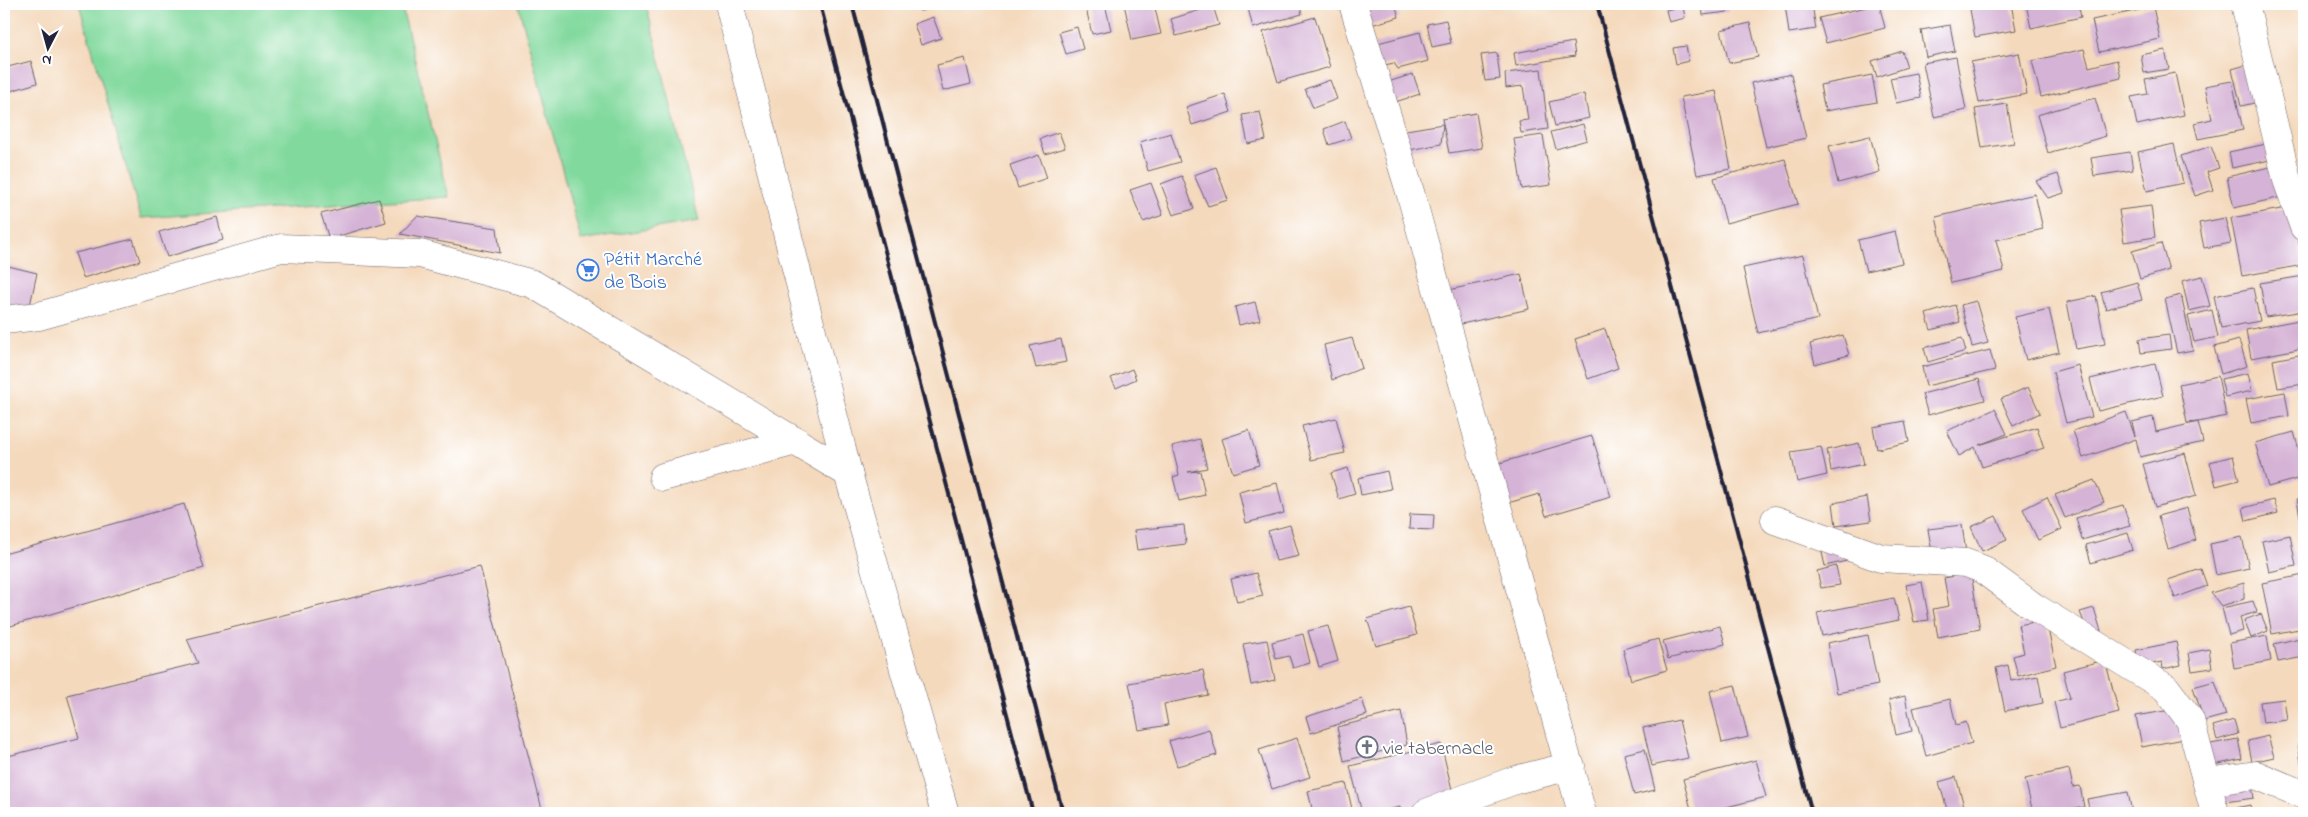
<svg xmlns="http://www.w3.org/2000/svg" width="2308" height="817" font-family="'Indie Flower',sans-serif">
  <rect width="100%" height="100%" fill="#fff"/>
  <filter id="ink" filterUnits="userSpaceOnUse"><feTurbulence type="fractalNoise" baseFrequency=".02" numOctaves="2"/><feDisplacementMap in="SourceGraphic" scale="10" xChannelSelector="R" yChannelSelector="G"/><feConvolveMatrix kernelMatrix="1 2 1 2 8 2 1 2 1" color-interpolation-filters="sRGB"/></filter>
  <filter id="wash" filterUnits="userSpaceOnUse"><feTurbulence type="fractalNoise" baseFrequency=".0096" numOctaves="4" result="noise"/><feDisplacementMap in="SourceGraphic" scale="20" xChannelSelector="R" yChannelSelector="G"/><feGaussianBlur stdDeviation="1.12" result="paint"/><feColorMatrix in="noise" values="0 0 0 0 0 0 0 0 0 0 0 0 0 0 0 0 0 1.4 0 .05"/><feComposite in="paint" operator="in"/></filter>
  <g filter="url(#wash)">
    <rect width="100%" height="100%" fill="#f4d9bc"/>
    <g fill="#81d99d" stroke="#527e6c">
      <polygon points="79,4 401,4 449,197 141,218"/>
      <polygon points="518,4 646,4 699,221 581,240"/>
    </g>
    <g id="blocks">
      <g fill="#d5b3d6">
        <polygon points="918,4 937,4 938,6 920,11"/>
        <polygon points="1085,4 1105,4 1111,30 1092,34"/>
        <polygon points="1124,4 1154,4 1161,34 1132,40"/>
        <polygon points="1264,4 1299,4 1302,14 1253,28 1248,8"/>
        <polygon points="1365,4 1395,4 1399,17 1371,25"/>
        <polygon points="1702,4 1727,4 1728,12 1703,15"/>
        <polygon points="1785,4 1812,4 1816,29 1789,33"/>
        <polygon points="1879,4 1885,28 1826,43 1819,18"/>
        <polygon points="1969,4 2011,4 2016,30 1975,37"/>
        <polygon points="2026,4 2078,4 2081,17 2031,28"/>
        <polygon points="1213,6 1219,25 1176,36 1171,19"/>
        <polygon points="1683,6 1685,18 1669,22 1666,10"/>
        <polygon points="2153,7 2160,39 2099,52 2092,20"/>
        <polygon points="933,17 941,38 921,45 914,24"/>
        <polygon points="1315,17 1330,67 1278,82 1263,32"/>
        <polygon points="1446,20 1451,43 1432,47 1427,24"/>
        <polygon points="1750,23 1758,57 1729,63 1721,30"/>
        <polygon points="1950,25 1955,51 1926,57 1921,30"/>
        <polygon points="1077,27 1083,49 1066,54 1059,32"/>
        <polygon points="1420,32 1428,61 1398,69 1394,63 1380,66 1374,44"/>
        <polygon points="1573,42 1575,56 1516,66 1514,53"/>
        <polygon points="1686,46 1689,61 1676,64 1673,48"/>
        <polygon points="2084,49 2089,67 2117,60 2121,78 2041,97 2032,61"/>
        <polygon points="2165,50 2169,69 2144,73 2141,55"/>
        <polygon points="1902,51 1907,67 1877,77 1872,61"/>
        <polygon points="1497,53 1500,79 1485,81 1481,55"/>
        <polygon points="2019,53 2027,94 1979,103 1971,62"/>
        <polygon points="1956,57 1966,110 1934,117 1923,63"/>
        <polygon points="965,58 971,84 943,91 937,65"/>
        <polygon points="31,61 37,83 4,93 4,68"/>
        <polygon points="2253,63 2263,101 2241,106 2232,69"/>
        <polygon points="1541,69 1548,129 1521,133 1519,121 1528,120 1523,86 1506,88 1505,73"/>
        <polygon points="1916,73 1921,98 1896,103 1890,78"/>
        <polygon points="2175,73 2184,115 2137,125 2131,97 2148,94 2145,79"/>
        <polygon points="1413,74 1420,94 1392,103 1385,83"/>
        <polygon points="1791,74 1806,138 1766,147 1751,83"/>
        <polygon points="1872,75 1877,102 1825,111 1820,85"/>
        <polygon points="1330,80 1337,99 1313,108 1305,89"/>
        <polygon points="2232,81 2243,130 2198,139 2194,123 2212,119 2205,86"/>
        <polygon points="1716,91 1731,169 1697,175 1681,97"/>
        <polygon points="1225,94 1231,112 1192,125 1186,107"/>
        <polygon points="1584,94 1589,118 1555,126 1549,102"/>
        <polygon points="2095,98 2106,136 2048,153 2037,115"/>
        <polygon points="2007,104 2014,143 1982,148 1975,109"/>
        <polygon points="1260,112 1266,140 1248,144 1242,115"/>
        <polygon points="1476,113 1482,148 1449,153 1442,119"/>
        <polygon points="1345,121 1351,138 1329,145 1324,129"/>
        <polygon points="1443,124 1441,144 1404,151 1400,131"/>
        <polygon points="1583,124 1587,140 1556,149 1551,132"/>
        <polygon points="1059,132 1065,148 1045,154 1040,139"/>
        <polygon points="1171,133 1180,162 1148,171 1140,142"/>
        <polygon points="1543,135 1551,185 1522,189 1514,139"/>
        <polygon points="1870,136 1880,172 1838,183 1829,146"/>
        <polygon points="2271,143 2275,159 2232,168 2229,152"/>
        <polygon points="2174,144 2183,183 2147,191 2138,152"/>
        <polygon points="2211,146 2219,168 2207,172 2213,190 2195,196 2181,156"/>
        <polygon points="2130,152 2133,170 2094,176 2091,158"/>
        <polygon points="1039,155 1047,178 1018,188 1010,165"/>
        <polygon points="1785,159 1798,204 1726,223 1714,178"/>
        <polygon points="2278,165 2286,196 2234,208 2227,177"/>
        <polygon points="1216,167 1228,200 1208,206 1194,175"/>
        <polygon points="2058,174 2064,193 2048,198 2036,181"/>
        <polygon points="1182,176 1194,209 1173,215 1161,184"/>
        <polygon points="1151,183 1163,215 1143,222 1130,190"/>
        <polygon points="2035,194 2043,229 1996,240 2004,271 1951,283 1936,217"/>
        <polygon points="379,199 386,222 329,239 321,214"/>
        <polygon points="2151,206 2155,237 2124,242 2119,210"/>
        <polygon points="2292,207 2303,265 2242,276 2231,218"/>
        <polygon points="417,216 497,228 500,253 400,234"/>
        <polygon points="217,217 223,240 167,257 159,232"/>
        <polygon points="2225,218 2231,243 2204,248 2199,223"/>
        <polygon points="1895,231 1902,263 1866,271 1858,240"/>
        <polygon points="133,239 140,261 83,278 75,253"/>
        <polygon points="2161,243 2169,270 2140,279 2132,251"/>
        <polygon points="1803,255 1818,319 1758,333 1743,268"/>
        <polygon points="4,265 37,273 29,310 4,304"/>
        <polygon points="1521,274 1529,309 1457,325 1449,290"/>
        <polygon points="2202,276 2210,306 2189,311 2182,281"/>
        <polygon points="2304,276 2304,311 2266,317 2260,283"/>
        <polygon points="2137,282 2142,300 2106,309 2101,292"/>
        <polygon points="2253,288 2260,321 2221,328 2214,296"/>
        <polygon points="2181,295 2193,350 2177,353 2165,299"/>
        <polygon points="2096,296 2105,344 2076,349 2067,302"/>
        <polygon points="1976,301 1988,343 1972,347 1961,305"/>
        <polygon points="1255,302 1260,320 1239,325 1235,307"/>
        <polygon points="1955,305 1960,322 1931,330 1926,314"/>
        <polygon points="2049,309 2059,352 2026,360 2015,317"/>
        <polygon points="2212,310 2218,337 2194,342 2188,316"/>
        <polygon points="2304,319 2304,348 2251,358 2246,330"/>
        <polygon points="1605,329 1618,368 1588,379 1575,339"/>
        <polygon points="1843,335 1849,355 1815,364 1810,344"/>
        <polygon points="2169,335 2171,349 2141,353 2139,339"/>
        <polygon points="1352,338 1362,368 1332,380 1324,345"/>
        <polygon points="1962,338 1966,351 1928,362 1924,348"/>
        <polygon points="1061,339 1066,362 1036,368 1030,346"/>
        <polygon points="2239,340 2247,366 2221,374 2214,347"/>
        <polygon points="1990,350 1995,370 1926,386 1922,367"/>
        <polygon points="2304,354 2304,384 2278,388 2273,360"/>
        <polygon points="2155,364 2163,396 2098,411 2090,379"/>
        <polygon points="2078,365 2092,417 2066,423 2053,372"/>
        <polygon points="1132,369 1136,379 1116,388 1111,378"/>
        <polygon points="2248,373 2252,391 2225,397 2221,379"/>
        <polygon points="2218,376 2226,416 2198,422 2203,442 2140,457 2136,439 2083,458 2073,431 2126,412 2135,436 2132,422 2153,417 2156,432 2198,422 2187,423 2179,384"/>
        <polygon points="1979,379 1985,400 1928,415 1922,394"/>
        <polygon points="2028,387 2040,413 2013,426 2001,399"/>
        <polygon points="2285,392 2289,416 2251,423 2246,399"/>
        <polygon points="2304,395 2304,414 2299,396"/>
        <polygon points="1995,409 2007,434 1979,445 2037,427 2044,448 1982,467 1975,447 1959,456 1947,431"/>
        <polygon points="1336,418 1345,453 1311,460 1302,426"/>
        <polygon points="1905,421 1909,442 1877,449 1873,427"/>
        <polygon points="1249,430 1259,465 1233,473 1222,439"/>
        <polygon points="2294,432 2304,468 2304,477 2268,487 2255,443"/>
        <polygon points="1592,436 1611,497 1546,516 1539,494 1508,503 1496,464"/>
        <polygon points="1200,439 1207,468 1188,472 1200,471 1205,495 1179,501 1173,477 1179,475 1172,446"/>
        <polygon points="1859,443 1864,464 1831,471 1827,450"/>
        <polygon points="1821,447 1827,475 1797,482 1791,452"/>
        <polygon points="2185,453 2196,496 2155,507 2143,464"/>
        <polygon points="2233,456 2239,480 2216,486 2210,462"/>
        <polygon points="1348,468 1355,494 1339,499 1331,473"/>
        <polygon points="1387,471 1391,489 1361,495 1358,478"/>
        <polygon points="2094,480 2104,502 2065,518 2055,495"/>
        <polygon points="1277,483 1284,513 1246,523 1239,492"/>
        <polygon points="1867,497 1871,521 1836,526 1833,503"/>
        <polygon points="2047,497 2062,529 2038,540 2023,509"/>
        <polygon points="2304,497 2304,522 2301,523 2297,499"/>
        <polygon points="2274,500 2278,513 2246,521 2243,508"/>
        <polygon points="184,504 204,568 4,628 4,554"/>
        <polygon points="2123,505 2130,526 2082,540 2076,518"/>
        <polygon points="2187,508 2196,540 2168,549 2158,516"/>
        <polygon points="1410,514 1434,515 1433,530 1409,529"/>
        <polygon points="1996,516 2007,540 1982,551 1971,527"/>
        <polygon points="1184,525 1186,544 1137,550 1134,530"/>
        <polygon points="1290,525 1299,556 1276,561 1268,531"/>
        <polygon points="1962,525 1966,553 1933,558 1928,529"/>
        <polygon points="2128,533 2133,550 2091,563 2086,545"/>
        <polygon points="2290,535 2296,566 2269,572 2262,541"/>
        <polygon points="2242,537 2249,568 2216,575 2210,544"/>
        <polygon points="1821,548 1851,560 1825,566"/>
        <polygon points="480,566 543,813 4,813 4,757 79,738 67,695 198,663 187,639"/>
        <polygon points="1836,566 1840,585 1821,588 1817,571"/>
        <polygon points="2201,569 2207,586 2175,598 2168,580"/>
        <polygon points="1256,573 1263,596 1237,602 1231,579"/>
        <polygon points="1971,573 1980,629 1938,637 1933,609 1949,606 1944,578"/>
        <polygon points="2304,575 2304,628 2272,634 2262,583"/>
        <polygon points="1922,582 1929,620 1914,622 1906,585"/>
        <polygon points="2244,583 2244,599 2221,606 2211,593"/>
        <polygon points="1894,598 1899,620 1822,636 1817,613"/>
        <polygon points="2253,601 2257,612 2240,617 2243,631 2229,635 2222,608"/>
        <polygon points="1409,607 1417,635 1376,646 1367,619"/>
        <polygon points="2094,608 2101,631 2089,635 2080,612"/>
        <polygon points="2261,614 2268,631 2251,638 2244,620"/>
        <polygon points="2046,620 2056,666 2018,676 2013,656 2024,653 2018,625"/>
        <polygon points="1328,626 1338,661 1319,667 1308,631"/>
        <polygon points="1720,626 1725,644 1668,659 1663,641"/>
        <polygon points="1303,634 1310,663 1293,668 1289,656 1276,659 1272,642"/>
        <polygon points="1868,635 1878,685 1837,693 1827,643"/>
        <polygon points="2267,636 2271,661 2234,668 2230,643"/>
        <polygon points="2304,637 2304,657 2278,662 2274,644"/>
        <polygon points="1658,639 1667,670 1631,680 1623,649"/>
        <polygon points="1267,640 1275,680 1251,685 1243,644"/>
        <polygon points="2176,642 2181,665 2163,669 2162,662 2139,666 2136,650"/>
        <polygon points="2209,649 2212,668 2192,671 2189,653"/>
        <polygon points="2105,660 2119,713 2060,728 2054,702 2070,698 2063,671"/>
        <polygon points="2008,665 2011,681 2038,676 2043,703 2005,711 1996,668"/>
        <polygon points="1203,670 1208,695 1164,704 1168,725 1139,730 1129,683"/>
        <polygon points="2215,681 2226,715 2204,721 2193,687"/>
        <polygon points="1735,685 1748,737 1722,743 1710,691"/>
        <polygon points="1905,696 1912,731 1896,735 1889,700"/>
        <polygon points="1362,699 1367,715 1311,733 1306,717"/>
        <polygon points="1950,699 1956,725 1966,722 1972,743 1926,756 1913,708"/>
        <polygon points="2284,699 2287,720 2263,723 2260,702"/>
        <polygon points="2177,709 2183,739 2142,747 2136,716"/>
        <polygon points="1401,711 1407,745 1344,761 1337,727"/>
        <polygon points="1679,720 1688,758 1652,766 1643,728"/>
        <polygon points="2234,720 2238,734 2217,740 2213,726"/>
        <polygon points="1209,729 1217,755 1177,766 1169,741"/>
        <polygon points="2268,736 2274,757 2252,762 2248,741"/>
        <polygon points="1297,738 1310,777 1272,789 1259,750"/>
        <polygon points="2238,739 2242,759 2209,766 2205,745"/>
        <polygon points="2304,743 2304,775 2303,775 2298,744"/>
        <polygon points="1441,744 1455,802 1407,813 1401,813 1400,807 1372,813 1362,813 1350,766"/>
        <polygon points="1645,749 1655,790 1634,795 1624,754"/>
        <polygon points="1756,760 1766,797 1703,813 1692,813 1683,779"/>
        <polygon points="2069,769 2073,787 2080,786 2084,807 2055,813 2033,813 2025,779"/>
        <polygon points="1956,777 1966,813 1948,813 1939,782"/>
        <polygon points="2251,780 2254,798 2225,802 2222,785"/>
        <polygon points="1346,783 1353,813 1313,813 1308,791"/>
        <polygon points="2128,792 2132,813 2090,813 2087,799"/>
        <polygon points="2250,805 2252,813 2222,813 2222,811"/>
      </g>
    </g>
  </g>
  <g filter="url(#ink)">
    <use href="#blocks" fill-opacity="0" stroke="#6c6268" stroke-width="1"/>
    <g fill="none" stroke-linecap="round" stroke-linejoin="round">
      <g stroke="#6c6268" stroke-width="29">
        <g id="minor">
          <polyline points="1353,4 1411,195 1582,813"/>
          <polyline points="2245,4 2287,180 2304,227"/>
          <polyline points="4,320 39,316 281,248 420,254 533,284 848,473"/>
          <polyline points="663,477 796,441"/>
          <polyline points="1775,520 1881,558 1966,563 1982,569 2034,607 2166,688 2190,720 2215,813"/>
          <polyline points="2208,782 2256,775 2304,795"/>
          <polyline points="1426,813 1515,780 1571,766"/>
        </g>
      </g>
      <g stroke="#6c6268" stroke-width="29">
        <polyline id="primary" points="729,4 848,473 945,813"/>
      </g>
      <use href="#minor" stroke="#fff" stroke-width="28"/>
      <use href="#primary" stroke="#fff" stroke-width="28"/>
      <g stroke="#22223b" stroke-width="4">
        <polyline points="820,4 1033,813"/>
        <polyline points="852,4 1063,813"/>
        <polyline points="1597,4 1812,813"/>
      </g>
    </g>
  </g>
  <defs>
    <g id="supermarket-ring" transform="scale(1.125)"><circle r="9.5" fill="#fff" stroke="#3f7fe0" stroke-width="1.5"/><path d="M-6-5.5h2.5l.6 2H6L4.5 2H-2.5L-4.4-4H-6ZM-1.5 3.2a1.3 1.3 0 1 0 .1 0ZM3 3.2a1.3 1.3 0 1 0 .1 0Z" fill="#3f7fe0"/></g>
    <g id="church-ring" transform="scale(1.125)"><circle r="9.5" fill="#fff" stroke="#6b7280" stroke-width="1.5"/><path d="M-1.2-6h2.4v3.5h3.3v2.4h-3.3V6h-2.4V-.1h-3.3v-2.4h3.3Z" fill="#6b7280"/></g>
  </defs>
  <g fill-rule="evenodd">
    <use href="#supermarket-ring" x="588" y="270"/>
    <use href="#church-ring" x="1367" y="747"/>
  </g>
  <g text-anchor="middle" stroke-width="4" stroke-linejoin="round" paint-order="stroke">
    <g font-size="20" fill="#366cbe" stroke="#fff" text-anchor="start">
      <text x="604" y="265">Pétit Marché<tspan x="604" dy="23">de Bois</tspan></text>
    </g>
    <g font-size="20" fill="#5b616d" stroke="#fff" text-anchor="start">
      <text x="1383" y="754">vie tabernacle</text>
    </g>
  </g>
  <rect width="2308" height="817" fill="none" stroke="#fff" stroke-width="20"/>
  <g transform="translate(48 48) rotate(186)" stroke="#ffffff" stroke-width="4" paint-order="stroke">
  <path d="M0-4L9 19L0 12L-9 19Z" fill="#22223b"/>
  <text y="-8" font-size="14" font-weight="bold" text-anchor="middle" fill="#22223b">N</text>
  </g>
</svg>
